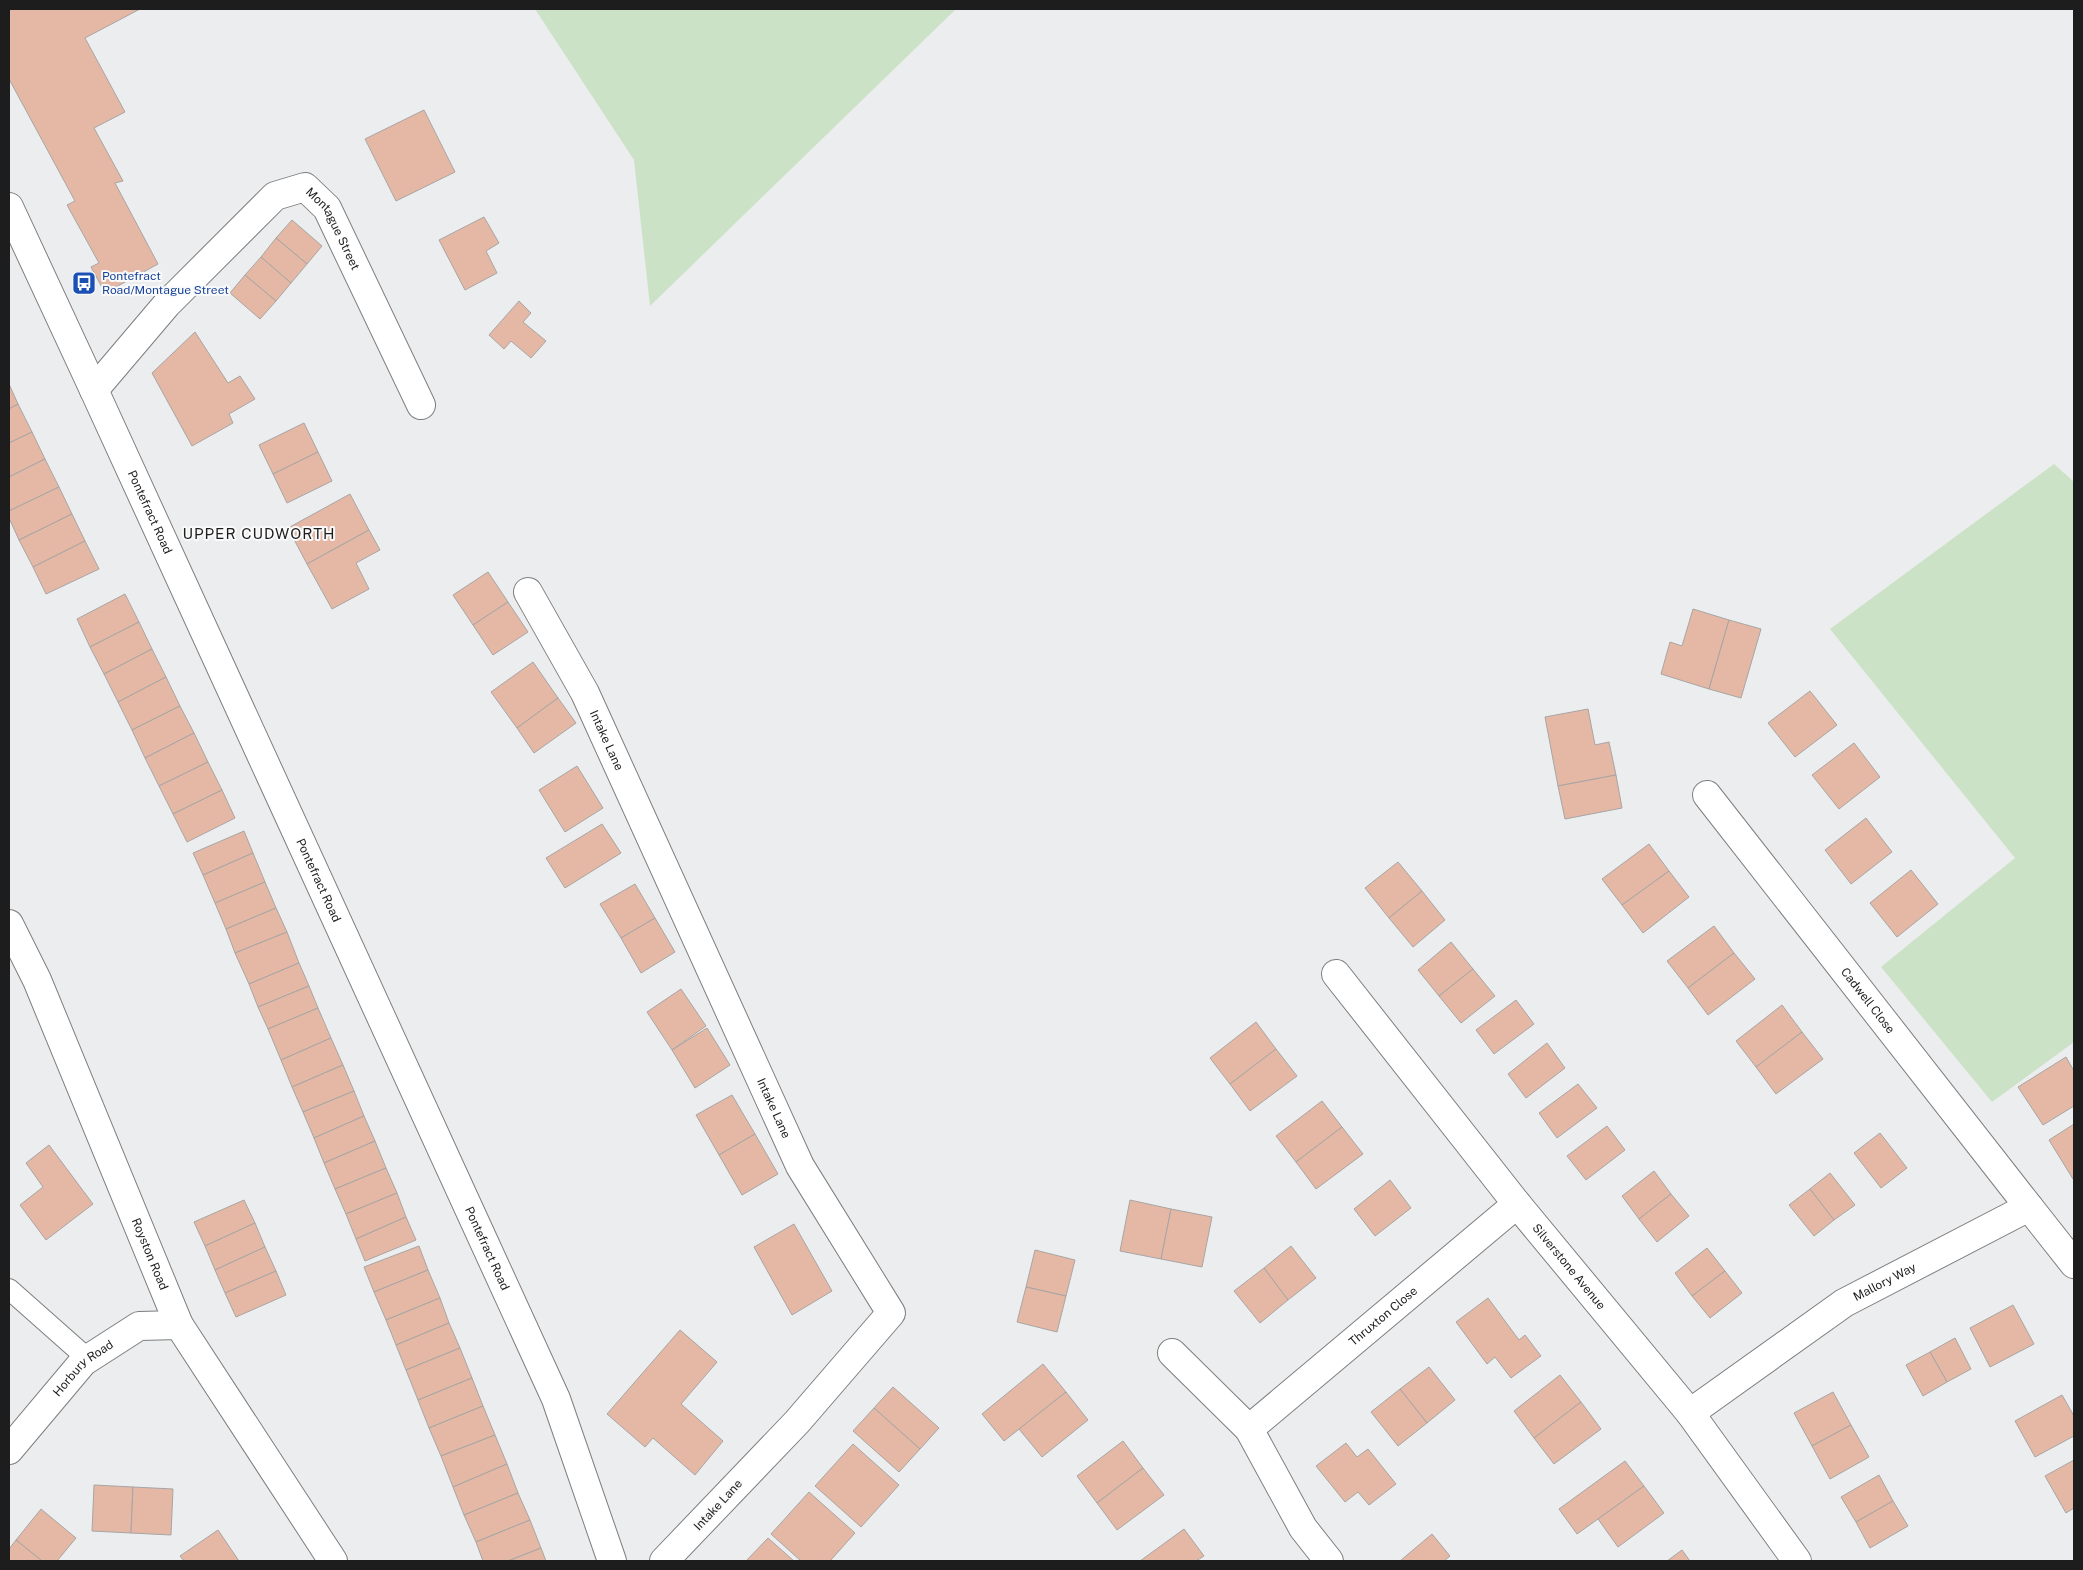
<svg xmlns="http://www.w3.org/2000/svg" width="2083" height="1570" font-family="'Public Sans',sans-serif">
  <rect width="100%" height="100%" fill="#ecedee"/>
  <g fill="#cbe2c6">
    <polygon points="535,9 956,9 650,306 634,160"/>
    <polygon points="2054,464 2074,482 2074,1042 1992,1102 1881,967 2015,858 1830,629"/>
  </g>
  <g fill="#e5b8a6" stroke="#a7a5a4">
    <polygon points="9,9 140,9 85,38 125,112 94,128 123,181 115,183 158,264 105,293 91,267 99,263 67,205 75,201 9,79"/>
    <polygon points="424,110 455,172 396,201 365,139"/>
    <polygon points="484,217 499,243 486,251 497,273 465,290 439,240"/>
    <polygon points="292,220 322,246 307,264 276,238"/>
    <polygon points="276,238 307,264 291,283 261,257"/>
    <polygon points="261,257 291,283 276,301 245,275"/>
    <polygon points="245,275 276,301 260,319 230,293"/>
    <polygon points="519,301 531,313 523,322 546,341 531,358 511,341 504,349 489,335"/>
    <polygon points="195,332 228,383 240,376 255,399 229,414 233,423 192,446 152,373"/>
    <polygon points="9,384 18,404 9,409"/>
    <polygon points="18,404 32,432 9,443 9,409"/>
    <polygon points="304,423 318,452 273,474 259,445"/>
    <polygon points="32,432 45,459 9,477 9,443"/>
    <polygon points="318,452 332,481 287,503 273,474"/>
    <polygon points="45,459 59,487 9,511 9,477"/>
    <polygon points="59,487 72,514 19,540 9,518 9,511"/>
    <polygon points="350,494 369,530 307,564 288,528"/>
    <polygon points="72,514 85,541 33,567 19,540"/>
    <polygon points="369,530 380,550 356,563 369,589 332,609 307,564"/>
    <polygon points="85,541 99,569 46,594 33,567"/>
    <polygon points="488,572 508,602 473,625 453,595"/>
    <polygon points="125,594 139,622 90,647 77,619"/>
    <polygon points="508,602 528,632 493,655 473,625"/>
    <polygon points="1693,609 1729,620 1709,689 1661,674 1670,642 1682,646"/>
    <polygon points="1729,620 1761,629 1741,698 1709,689"/>
    <polygon points="139,622 152,649 104,674 90,647"/>
    <polygon points="152,649 166,677 118,702 104,674"/>
    <polygon points="533,662 558,698 517,728 491,692"/>
    <polygon points="166,677 180,706 132,730 118,702"/>
    <polygon points="1810,691 1837,725 1795,757 1768,723"/>
    <polygon points="558,698 576,723 534,753 517,728"/>
    <polygon points="180,706 194,733 145,758 132,730"/>
    <polygon points="1588,709 1595,745 1609,742 1616,775 1558,786 1545,717"/>
    <polygon points="194,733 208,762 159,786 145,758"/>
    <polygon points="1854,743 1880,777 1839,809 1812,775"/>
    <polygon points="208,762 222,790 173,814 159,786"/>
    <polygon points="577,766 603,808 565,832 539,790"/>
    <polygon points="1616,775 1622,808 1565,819 1558,786"/>
    <polygon points="222,790 235,818 187,842 173,814"/>
    <polygon points="1866,818 1892,852 1851,884 1825,850"/>
    <polygon points="602,824 621,853 565,888 546,858"/>
    <polygon points="244,831 253,853 203,875 193,853"/>
    <polygon points="1649,844 1669,871 1622,905 1602,879"/>
    <polygon points="253,853 265,882 215,903 203,875"/>
    <polygon points="1398,862 1422,891 1389,918 1365,888"/>
    <polygon points="1911,870 1938,904 1897,937 1870,903"/>
    <polygon points="1669,871 1689,897 1643,933 1622,905"/>
    <polygon points="265,882 276,908 226,929 215,903"/>
    <polygon points="635,884 655,918 621,938 600,904"/>
    <polygon points="1422,891 1445,920 1413,947 1389,918"/>
    <polygon points="276,908 287,932 235,953 226,929"/>
    <polygon points="655,918 675,952 641,973 621,938"/>
    <polygon points="1714,926 1734,953 1688,988 1667,961"/>
    <polygon points="287,932 299,963 249,984 235,953"/>
    <polygon points="1451,942 1473,969 1439,996 1418,970"/>
    <polygon points="1734,953 1755,979 1708,1015 1688,988"/>
    <polygon points="299,963 309,986 258,1007 249,984"/>
    <polygon points="1473,969 1495,996 1461,1023 1439,996"/>
    <polygon points="309,986 318,1008 268,1029 258,1007"/>
    <polygon points="681,989 706,1026 672,1050 647,1012"/>
    <polygon points="1516,1000 1534,1024 1494,1054 1476,1030"/>
    <polygon points="1782,1005 1802,1032 1756,1067 1736,1041"/>
    <polygon points="318,1008 331,1038 281,1060 268,1029"/>
    <polygon points="1256,1022 1276,1049 1230,1084 1210,1058"/>
    <polygon points="707,1028 730,1065 695,1088 672,1050"/>
    <polygon points="1802,1032 1823,1059 1776,1094 1756,1067"/>
    <polygon points="331,1038 343,1065 292,1087 281,1060"/>
    <polygon points="1547,1043 1565,1068 1526,1098 1508,1074"/>
    <polygon points="1276,1049 1297,1076 1250,1111 1230,1084"/>
    <polygon points="2066,1057 2074,1071 2074,1106 2043,1125 2018,1087"/>
    <polygon points="343,1065 354,1091 303,1112 292,1087"/>
    <polygon points="1578,1084 1597,1108 1557,1138 1539,1113"/>
    <polygon points="354,1091 364,1116 314,1138 303,1112"/>
    <polygon points="732,1095 755,1134 719,1155 696,1115"/>
    <polygon points="1322,1101 1342,1127 1296,1162 1276,1136"/>
    <polygon points="364,1116 375,1141 324,1163 314,1138"/>
    <polygon points="2074,1124 2074,1178 2073,1179 2049,1140"/>
    <polygon points="1607,1126 1625,1150 1586,1180 1567,1156"/>
    <polygon points="1342,1127 1363,1154 1316,1189 1296,1162"/>
    <polygon points="1880,1133 1907,1168 1881,1188 1854,1153"/>
    <polygon points="755,1134 778,1174 742,1195 719,1155"/>
    <polygon points="375,1141 386,1168 335,1189 324,1163"/>
    <polygon points="49,1145 93,1204 46,1240 20,1205 43,1187 26,1163"/>
    <polygon points="386,1168 397,1193 346,1214 335,1189"/>
    <polygon points="1654,1171 1671,1194 1639,1219 1622,1196"/>
    <polygon points="1830,1173 1855,1205 1834,1220 1810,1189"/>
    <polygon points="1390,1180 1411,1208 1375,1236 1354,1209"/>
    <polygon points="1810,1189 1834,1220 1814,1236 1789,1205"/>
    <polygon points="397,1193 406,1217 356,1239 346,1214"/>
    <polygon points="1671,1194 1689,1216 1657,1242 1639,1219"/>
    <polygon points="244,1200 255,1223 205,1246 194,1222"/>
    <polygon points="1130,1200 1171,1209 1161,1259 1120,1251"/>
    <polygon points="1171,1209 1212,1217 1202,1267 1161,1259"/>
    <polygon points="406,1217 416,1240 365,1261 356,1239"/>
    <polygon points="255,1223 265,1247 215,1270 205,1246"/>
    <polygon points="794,1224 832,1291 792,1315 754,1247"/>
    <polygon points="419,1246 428,1270 374,1292 364,1267"/>
    <polygon points="1291,1246 1316,1278 1288,1300 1264,1268"/>
    <polygon points="265,1247 276,1271 225,1293 215,1270"/>
    <polygon points="1707,1248 1725,1271 1692,1296 1675,1273"/>
    <polygon points="1035,1250 1075,1260 1066,1296 1026,1287"/>
    <polygon points="1264,1268 1288,1300 1260,1323 1234,1291"/>
    <polygon points="428,1270 440,1298 386,1320 374,1292"/>
    <polygon points="276,1271 286,1295 236,1317 225,1293"/>
    <polygon points="1725,1271 1742,1293 1710,1318 1692,1296"/>
    <polygon points="1026,1287 1066,1296 1057,1332 1017,1322"/>
    <polygon points="440,1298 449,1323 396,1345 386,1320"/>
    <polygon points="1488,1298 1519,1340 1525,1335 1541,1356 1511,1378 1495,1357 1487,1364 1456,1322"/>
    <polygon points="2013,1305 2034,1344 1990,1367 1970,1328"/>
    <polygon points="449,1323 460,1348 406,1370 396,1345"/>
    <polygon points="680,1330 717,1362 681,1404 723,1441 695,1475 653,1438 645,1447 607,1414"/>
    <polygon points="1955,1338 1971,1369 1947,1382 1930,1352"/>
    <polygon points="460,1348 472,1378 418,1400 406,1370"/>
    <polygon points="1930,1352 1947,1382 1923,1396 1906,1365"/>
    <polygon points="1043,1364 1066,1392 1004,1441 982,1414"/>
    <polygon points="1429,1367 1455,1400 1427,1423 1400,1389"/>
    <polygon points="1560,1375 1581,1402 1534,1438 1514,1411"/>
    <polygon points="472,1378 483,1406 429,1428 418,1400"/>
    <polygon points="893,1387 939,1428 920,1449 874,1408"/>
    <polygon points="1400,1389 1427,1423 1398,1446 1371,1412"/>
    <polygon points="1066,1392 1088,1420 1042,1457 1019,1429"/>
    <polygon points="1833,1392 1851,1425 1812,1446 1794,1413"/>
    <polygon points="2062,1395 2074,1416 2074,1436 2035,1457 2015,1421"/>
    <polygon points="1581,1402 1601,1429 1554,1464 1534,1438"/>
    <polygon points="483,1406 495,1435 441,1456 429,1428"/>
    <polygon points="874,1408 920,1449 899,1472 853,1431"/>
    <polygon points="1851,1425 1869,1457 1830,1479 1812,1446"/>
    <polygon points="495,1435 507,1464 453,1487 441,1456"/>
    <polygon points="1123,1441 1143,1468 1097,1503 1077,1476"/>
    <polygon points="1346,1443 1357,1457 1368,1449 1396,1484 1369,1505 1358,1492 1345,1502 1316,1466"/>
    <polygon points="853,1444 899,1485 861,1527 815,1486"/>
    <polygon points="2074,1460 2074,1508 2066,1513 2045,1476"/>
    <polygon points="1625,1461 1644,1486 1577,1534 1559,1509"/>
    <polygon points="507,1464 518,1493 464,1515 453,1487"/>
    <polygon points="1143,1468 1164,1495 1117,1530 1097,1503"/>
    <polygon points="1879,1475 1893,1501 1856,1522 1841,1497"/>
    <polygon points="94,1485 133,1487 131,1533 92,1531"/>
    <polygon points="1644,1486 1664,1513 1618,1547 1598,1519"/>
    <polygon points="133,1487 173,1489 171,1535 131,1533"/>
    <polygon points="809,1492 855,1533 830,1561 801,1561 771,1534"/>
    <polygon points="518,1493 530,1520 476,1542 464,1515"/>
    <polygon points="1893,1501 1908,1526 1870,1548 1856,1522"/>
    <polygon points="41,1509 76,1538 57,1561 42,1561 16,1540"/>
    <polygon points="530,1520 541,1548 508,1561 483,1561 476,1542"/>
    <polygon points="1184,1529 1204,1556 1196,1561 1140,1561"/>
    <polygon points="218,1530 239,1561 184,1561 180,1556"/>
    <polygon points="1432,1534 1450,1556 1444,1561 1400,1561"/>
    <polygon points="768,1538 794,1561 746,1561"/>
    <polygon points="16,1540 42,1561 9,1561 9,1549"/>
    <polygon points="541,1548 546,1561 508,1561"/>
    <polygon points="1682,1550 1690,1561 1667,1561"/>
  </g>
  <g fill="none" stroke-linecap="round" stroke-linejoin="round">
    <g stroke="#7e7e7f" stroke-width="22">
      <polyline id="service" points="9,1289 88,1359"/>
    </g>
    <g stroke="#7e7e7f" stroke-width="30">
      <g id="minor">
        <path id="s1" d="M 94,390 L 167,304 L 275,196 L 305,187 L 327,208 L 421,405"/>
        <path id="s2" d="M 528,592 L 585,693 L 800,1166 L 891,1313 L 797,1422 L 664,1561"/>
        <path id="s3" d="M 1707,795 L 2029,1207"/>
        <path id="s4" d="M 9,924 L 37,980 L 179,1325 L 333,1561"/>
        <path id="s5" d="M 1336,974 L 1517,1204 L 1690,1413 L 1797,1561"/>
        <polyline points="1172,1353 1249,1429"/>
        <path id="s6" d="M 1690,1413 L 1844,1303 L 2029,1207 L 2074,1264"/>
        <path id="s7" d="M 9,1450 L 83,1362 L 139,1326 L 179,1325"/>
        <path id="s8" d="M 1329,1561 L 1303,1528 L 1249,1429 L 1517,1204"/>
      </g>
    </g>
    <g stroke="#7e7e7f" stroke-width="30">
      <g id="tertiary">
        <path id="s9" d="M 9,207 L 94,390 L 556,1399 L 612,1561"/>
      </g>
    </g>
    <use href="#service" stroke="#fff" stroke-width="20"/>
    <use href="#minor" stroke="#fff" stroke-width="28"/>
    <use href="#tertiary" stroke="#fff" stroke-width="28"/>
  </g>
  <defs>
    <g id="bus-square" transform="scale(1.25)"><rect x="-9" y="-9" width="18" height="18" rx="4" fill="#1a4fb4" stroke="#fafafb"/><path d="M-5-6H5V4H4V6H2V4H-2V6H-4V4H-5ZM-3.5-4V0h7V-4ZM-3.5 1.2v1.5H-2V1.2ZM2 1.2v1.5H3.5V1.2Z" fill="#fff"/></g>
  </defs>
  <g fill-rule="evenodd">
    <use href="#bus-square" x="84" y="283"/>
  </g>
  <g text-anchor="middle" stroke-width="4" stroke-linejoin="round" paint-order="stroke">
    <g font-size="12" fill="#1d1d1d" stroke="#fafafb">
      <text dy="4" stroke="none"><textPath href="#s1" startOffset="348">Montague Street</textPath></text>
      <text dy="4" stroke="none"><textPath href="#s9" startOffset="336">Pontefract Road</textPath></text>
      <text dy="4" stroke="none"><textPath href="#s2" startOffset="168">Intake Lane</textPath></text>
      <text dy="4" stroke="none"><textPath href="#s9" startOffset="741">Pontefract Road</textPath></text>
      <text dy="4" stroke="none"><textPath href="#s3" startOffset="261">Cadwell Close</textPath></text>
      <text dy="4" stroke="none"><textPath href="#s2" startOffset="572">Intake Lane</textPath></text>
      <text dy="4" stroke="none"><textPath href="#s9" startOffset="1146">Pontefract Road</textPath></text>
      <text dy="4" stroke="none"><textPath href="#s4" startOffset="359">Royston Road</textPath></text>
      <text dy="4" stroke="none"><textPath href="#s5" startOffset="374">Silverstone Avenue</textPath></text>
      <text dy="4" stroke="none"><textPath href="#s6" startOffset="235">Mallory Way</textPath></text>
      <text dy="4" stroke="none"><textPath href="#s8" startOffset="330">Thruxton Close</textPath></text>
      <text dy="4" stroke="none"><textPath href="#s7" startOffset="111">Horbury Road</textPath></text>
      <text transform="translate(718 1505) rotate(-47)" y="4">Intake Lane</text>
    </g>
    <g font-size="12" fill="#164399" stroke="#fafafb" text-anchor="start">
      <text x="102" y="280">Pontefract<tspan x="102" dy="14">Road/Montague Street</tspan></text>
    </g>
    <g font-size="15" letter-spacing="1" fill="#1d1d1d" stroke="#fafafb">
      <text x="259" y="539">UPPER CUDWORTH</text>
    </g>
  </g>
  <rect width="2083" height="1570" fill="none" stroke="#1d1d1d" stroke-width="20"/>
</svg>
